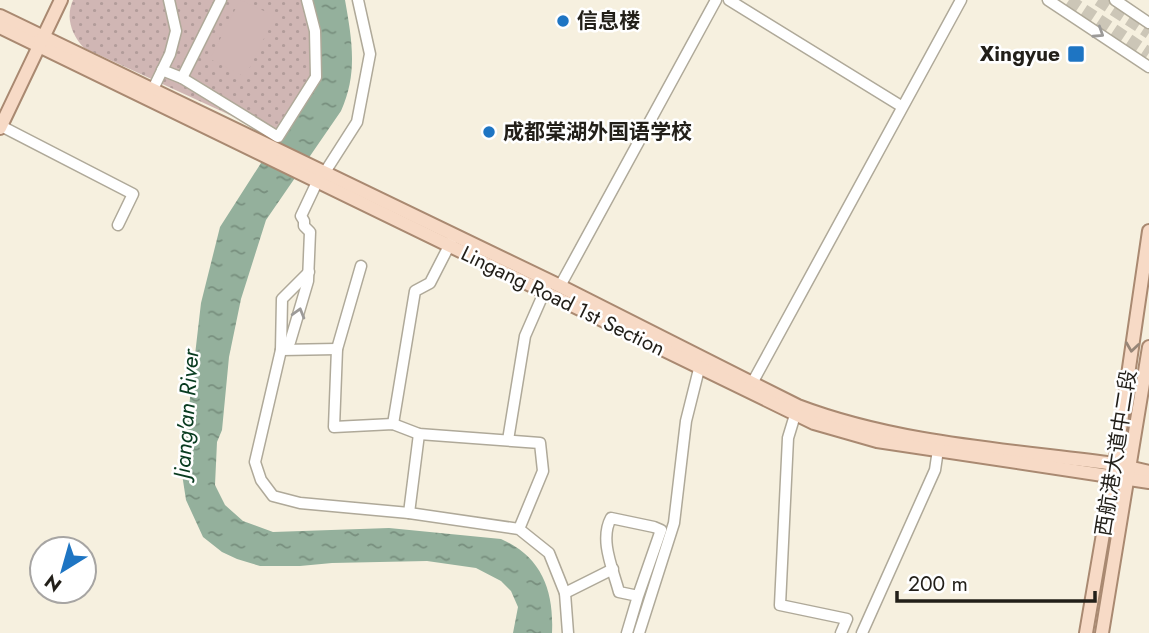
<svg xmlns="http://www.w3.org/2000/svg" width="1149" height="633" font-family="Jost,'Noto Sans SC',sans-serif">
  <defs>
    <pattern id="grass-dots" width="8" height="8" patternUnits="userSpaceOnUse" patternTransform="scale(1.75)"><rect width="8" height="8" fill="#d0b6b4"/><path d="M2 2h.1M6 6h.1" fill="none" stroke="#b29c9a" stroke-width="1.8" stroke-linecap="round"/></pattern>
    <pattern id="water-ripples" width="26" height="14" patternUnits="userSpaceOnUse" patternTransform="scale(1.75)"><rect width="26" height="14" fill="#94b09c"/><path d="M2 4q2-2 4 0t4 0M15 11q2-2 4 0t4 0" fill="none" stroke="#788f7e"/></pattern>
  </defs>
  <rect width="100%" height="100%" fill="#f6f0df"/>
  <path fill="url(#grass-dots)" d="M 73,0 L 307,0 L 316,77 L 278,137 L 84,48 C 72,35 65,18 73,0 Z"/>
  <polygon fill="#d0b6b4" points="240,0 275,16 245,77 210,59"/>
  <path fill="url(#water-ripples)" d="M 307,0 L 345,0 C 352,40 358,73 341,111 L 266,220 L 241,299 L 229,357 L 222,430 L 217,442 L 215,485 L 225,505 L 243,521 L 273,532 L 389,528 L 501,539 C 542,557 554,591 552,633 L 513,633 L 518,607 L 511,591 L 501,581 L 476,568 L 427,561 L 332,563 L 300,566 L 260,566 L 237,559 L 222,552 L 203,537 L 186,500 L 182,474 L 184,450 L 201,303 L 220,227 L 316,77 Z"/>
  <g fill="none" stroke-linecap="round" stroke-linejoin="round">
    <g stroke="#ccc6b7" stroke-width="12" stroke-dasharray="12 6" stroke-linecap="butt">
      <polyline points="1069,0 1149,53"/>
      <polyline points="1098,0 1149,33"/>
    </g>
    <g stroke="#afa999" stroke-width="13">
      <g id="minor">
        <polyline points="729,0 901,106"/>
        <polyline points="1048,0 1149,67"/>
        <polyline points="1115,0 1149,23"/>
        <polyline points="162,70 182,78 278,137 316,77 315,31 307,0"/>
        <polyline points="182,78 221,0"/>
        <polyline points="153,89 170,54 176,31 169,0"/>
        <polyline points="1,126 133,194 118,225"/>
        <polyline points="325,172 357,122 370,54 358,0"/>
        <polyline points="361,266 337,349 334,427 393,424 419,434 540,443 543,471 519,529"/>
        <polyline points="309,272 282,299 281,350 255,462 261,480 273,496 300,503 409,513 519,529 549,553 565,593 568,633"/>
        <polyline points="560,286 716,0"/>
        <polyline points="281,350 290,342 308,281 310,232 304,226 304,221 301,216 318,180"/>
        <polyline points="281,350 337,349"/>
        <polyline points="750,387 961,0"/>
        <polyline points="795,415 788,438 780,605 847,619 841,633"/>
        <polyline points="393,424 415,291 430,283 451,242"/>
        <polyline points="508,440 525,336 546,288"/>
        <polyline points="409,513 419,434"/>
        <polyline points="565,593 613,569"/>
        <path d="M 627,633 L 638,596 L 619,592 C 613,569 599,540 611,518 L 654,527 L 661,530 L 638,596"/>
        <polyline points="639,633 674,523 686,421 699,369"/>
        <polyline points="862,633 935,470 939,443"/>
      </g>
    </g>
    <g stroke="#a98971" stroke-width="16">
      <g id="major">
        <path d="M 0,16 L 560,286 L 798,406 C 898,444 1009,450 1115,464 L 1149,472"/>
        <polyline points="0,27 814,423 877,441 1149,482"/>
        <polyline points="0,128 61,0"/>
        <polyline points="1086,633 1115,464 1149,231"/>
        <polyline points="1102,633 1149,347"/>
      </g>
    </g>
    <use href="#minor" stroke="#fff" stroke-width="10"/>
    <use href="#major" stroke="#f7dac6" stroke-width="12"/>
  </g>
  <defs><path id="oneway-chevron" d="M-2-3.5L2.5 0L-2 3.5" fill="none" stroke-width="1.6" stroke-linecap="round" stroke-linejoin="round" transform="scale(1.75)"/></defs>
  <g stroke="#9c9a98">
    <use href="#oneway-chevron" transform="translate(1099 33) rotate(33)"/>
    <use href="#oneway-chevron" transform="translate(299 313) rotate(-74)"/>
  </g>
  <use stroke="#978678" href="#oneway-chevron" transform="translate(1132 347) rotate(98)"/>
  <g fill="#1e75c3" stroke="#fff" stroke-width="2.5">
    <circle cx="563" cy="21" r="7"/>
    <rect x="1067" y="45" width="18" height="18" rx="3.5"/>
    <circle cx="489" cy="132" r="7"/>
  </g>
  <g text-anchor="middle" stroke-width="5" stroke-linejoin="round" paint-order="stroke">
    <g font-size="21" font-weight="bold" fill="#221f19" stroke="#fff" text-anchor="start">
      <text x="577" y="28">信息楼</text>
      <text x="1060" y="61" text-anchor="end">Xingyue</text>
      <text x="503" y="139">成都棠湖外国语学校</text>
    </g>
    <g font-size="21" fill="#221f19" stroke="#fff">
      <text transform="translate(563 301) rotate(26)" y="7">Lingang Road 1st Section</text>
      <text transform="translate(1116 453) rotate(-81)" y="7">西航港大道中二段</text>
    </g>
    <g font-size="23" font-style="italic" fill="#083b1f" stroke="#fff">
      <text transform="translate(186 414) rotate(-86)" y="8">Jiang'an River</text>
    </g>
  </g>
  <g transform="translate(63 570) rotate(217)"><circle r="33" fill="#ffffff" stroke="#a7a5a3" stroke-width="2"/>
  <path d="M0-5L12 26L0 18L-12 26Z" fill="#1e75c3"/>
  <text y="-10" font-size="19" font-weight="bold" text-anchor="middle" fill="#221f19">N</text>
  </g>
  <path d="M897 591v10h198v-10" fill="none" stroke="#221f19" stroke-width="3.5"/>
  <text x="908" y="591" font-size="21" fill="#221f19" stroke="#ffffff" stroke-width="5" paint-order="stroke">200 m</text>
</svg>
